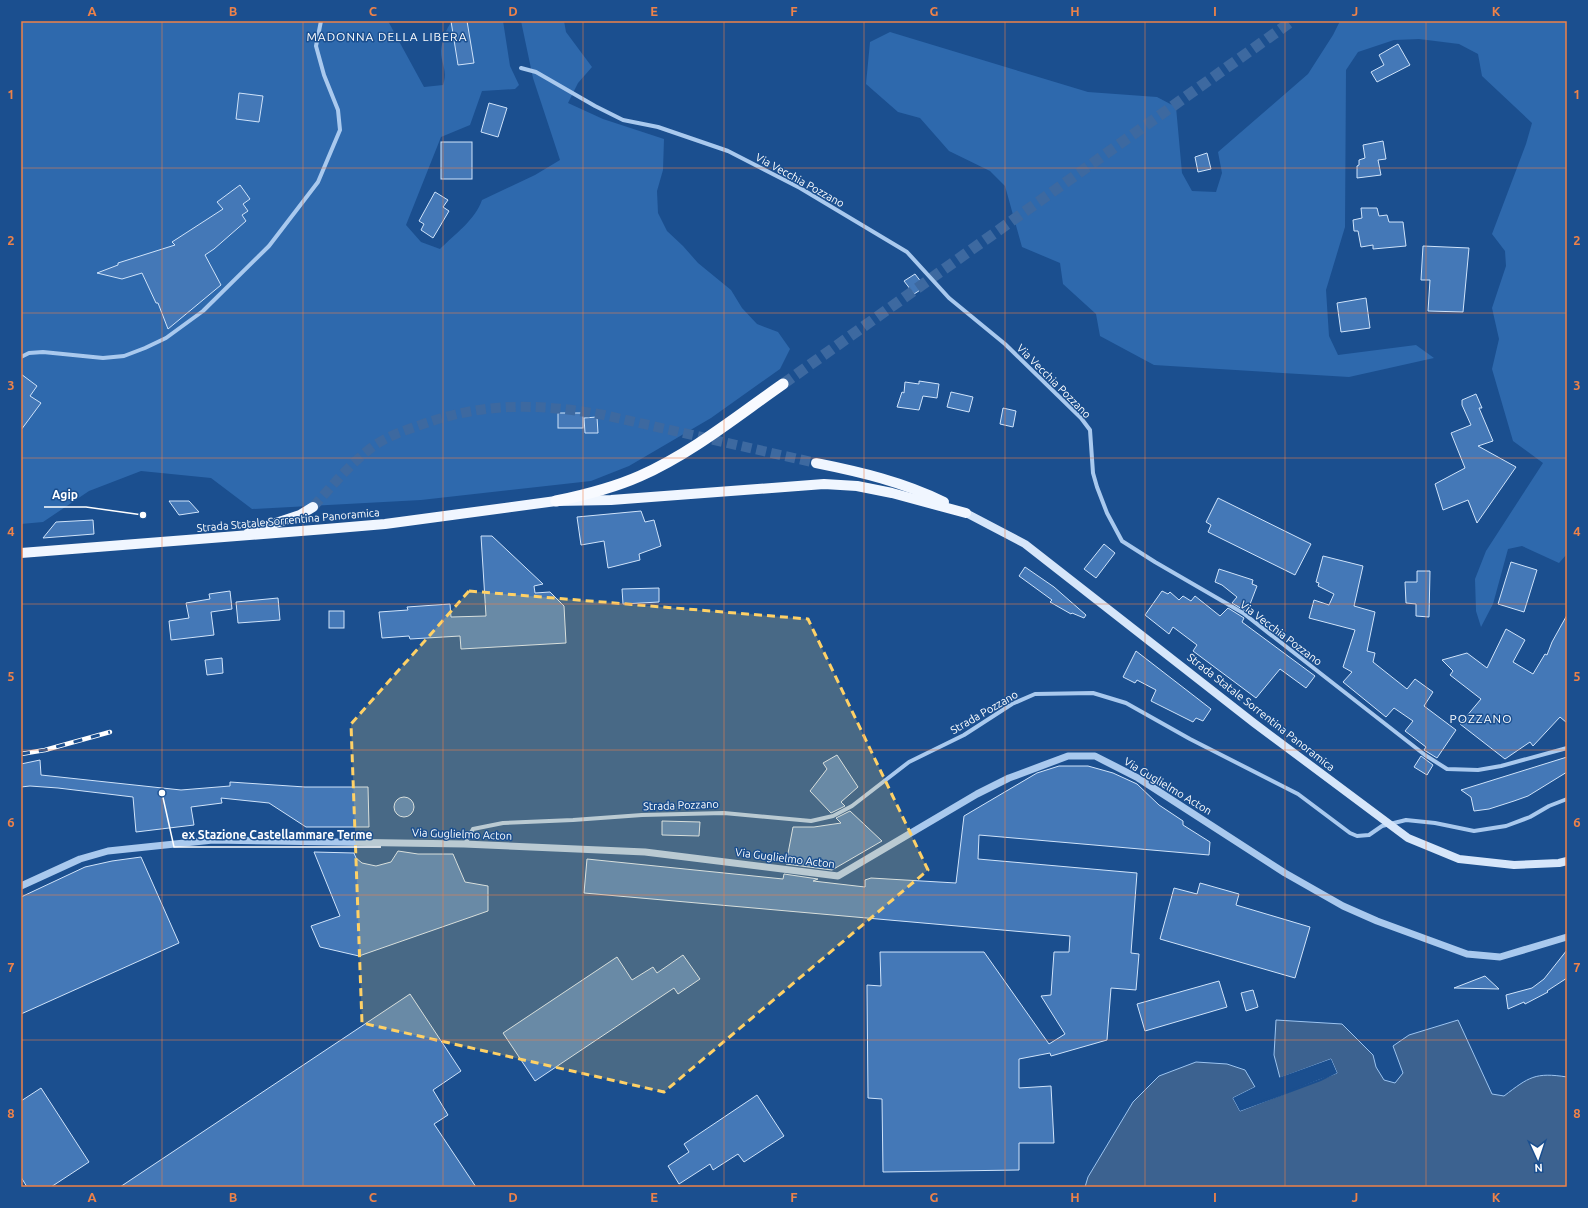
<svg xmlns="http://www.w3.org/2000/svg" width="1588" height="1208" font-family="Ubuntu,sans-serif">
  <rect width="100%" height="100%" fill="#1b4f8f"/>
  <g fill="#2e69ad">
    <path d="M 21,21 L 388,21 L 424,87 L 443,85 C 448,70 441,64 441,51 C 442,40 446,29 452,21 L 503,21 L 510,66 L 519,85 L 515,89 L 482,91 L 470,125 L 441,137 L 406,225 L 421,242 L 440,249 C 455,234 475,220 482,200 L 535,175 L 560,160 L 533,78 L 521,21 L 564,21 L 566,32 L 592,67 L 578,83 L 568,103 L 603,119 L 664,139 L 663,170 L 657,191 L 658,213 L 667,231 L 683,246 L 698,263 L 731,290 L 742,308 L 757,324 L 778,332 L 790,349 L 780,369 L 711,418 L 629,466 L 591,481 L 421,500 L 252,509 L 211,478 L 141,471 L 89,491 L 43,522 L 21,524 Z"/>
    <polygon points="1340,21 1567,21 1567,554 1559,563 1522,546 1508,549 1493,604 1481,627 1476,611 1475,579 1486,551 1543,463 1513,441 1492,369 1499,339 1492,308 1506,266 1505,251 1492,234 1526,144 1532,123 1482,76 1478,54 1459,44 1419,39 1394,40 1358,52 1346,70 1345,227 1326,290 1329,336 1338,355 1416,345 1434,358 1349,377 1154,365 1100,336 1096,314 1063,284 1060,263 1022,247 1005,186 990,171 949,151 920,118 898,112 866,84 870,42 890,32 1088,92 1157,97 1176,107 1182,173 1192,191 1216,192 1222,173 1218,152 1308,74 1333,35"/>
  </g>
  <path fill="#3c6290" stroke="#9cc4f0" d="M 1276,1020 L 1342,1024 L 1373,1055 L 1376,1067 L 1384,1080 L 1395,1083 L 1403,1073 L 1393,1046 L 1409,1035 L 1458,1020 L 1492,1094 L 1504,1096 C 1529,1077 1535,1072 1567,1077 L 1567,1187 L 1085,1187 L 1088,1177 L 1133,1102 L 1159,1076 L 1196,1062 L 1227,1064 L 1245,1070 L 1255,1087 L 1233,1098 L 1240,1111 L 1337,1073 L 1331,1059 L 1280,1078 L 1274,1055 Z"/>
  <polygon fill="#1b4f8f" points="1331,1059 1337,1073 1321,1081 1240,1111 1233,1098 1257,1086 1256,1088 1235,1099 1241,1108 1320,1079 1334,1072 1330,1061 1281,1080 1278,1078"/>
  <g fill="#4478b7" stroke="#cfe3fa">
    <polygon points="451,21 467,21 474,63 458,65"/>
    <polygon points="1398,44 1410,65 1377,82 1371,72 1384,65 1379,55"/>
    <polygon points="239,93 263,96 259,122 236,119"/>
    <polygon points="489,103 507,108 498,137 481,132"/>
    <polygon points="1383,141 1386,159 1378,160 1381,175 1357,178 1357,166 1359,165 1359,160 1365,158 1363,145"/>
    <rect x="441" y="142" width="31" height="37"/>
    <polygon points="1207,153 1211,169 1198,172 1195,157"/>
    <polygon points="240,185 250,199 243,204 248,211 242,215 246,221 214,249 205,255 221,285 168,329 158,303 156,303 142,273 122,279 97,273 118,265 118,263 175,245 172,242 223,209 217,202"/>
    <polygon points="435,192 448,200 443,207 449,211 433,238 421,230 424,224 419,221"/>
    <polygon points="1361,208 1377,208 1379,216 1387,215 1389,222 1403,222 1406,246 1373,249 1373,245 1361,247 1358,231 1354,231 1353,220 1362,218"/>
    <polygon points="1423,246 1469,248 1463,312 1428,311 1430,280 1421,280"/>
    <polygon points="915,274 925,287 914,294 904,281"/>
    <polygon points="1366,298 1370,328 1341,332 1337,303"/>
    <polygon points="21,374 37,386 30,396 41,403 21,430"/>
    <polygon points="919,381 939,384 937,398 923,396 919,410 897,407 902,392 904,393 905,382 919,384"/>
    <polygon points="951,392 973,397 969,412 947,407"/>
    <polygon points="1476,394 1482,408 1479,408 1493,441 1478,446 1516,467 1477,523 1468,500 1443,510 1435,484 1465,468 1451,433 1471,425 1462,405 1462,400"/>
    <polygon points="1003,408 1016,411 1013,427 1000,424"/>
    <rect x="558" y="413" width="25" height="15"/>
    <polygon points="597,417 598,433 585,433 584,418"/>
    <polygon points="1218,498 1311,544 1295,575 1208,532 1211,525 1206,522"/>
    <polygon points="169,501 189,501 199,512 179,515"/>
    <polygon points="641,511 645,522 654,520 661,546 639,554 640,560 608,568 604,541 581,545 577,517"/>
    <polygon points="93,520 94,534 43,538 56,522"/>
    <polygon points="481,536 492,536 543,584 534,586 535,593 550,592 564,606 566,643 461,649 460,636 410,639 409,636 382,638 379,612 408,610 407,607 450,604 451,617 486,616"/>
    <polygon points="1104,544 1115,553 1096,578 1084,569"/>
    <polygon points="1323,556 1363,566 1354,606 1375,612 1367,651 1375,653 1373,662 1407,689 1415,679 1433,692 1424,706 1456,730 1437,758 1424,750 1426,747 1405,731 1413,721 1394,708 1386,717 1343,682 1352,672 1343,667 1355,630 1309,618 1314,600 1329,605 1334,594 1318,586 1319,583 1316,582"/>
    <polygon points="1511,562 1537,570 1524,612 1498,604"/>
    <polygon points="1025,567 1054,587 1086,615 1084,618 1072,613 1071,614 1050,602 1052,600 1019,576"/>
    <polygon points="1219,569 1253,580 1252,584 1257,586 1247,612 1232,603 1237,597 1222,585 1215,582"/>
    <polygon points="1417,571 1430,571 1429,617 1416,616 1416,604 1406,603 1405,582 1417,582"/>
    <polygon points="659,588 659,602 623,604 622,589"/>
    <polygon points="230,591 232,609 211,612 214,635 171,640 169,621 189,618 186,603 210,599 209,594"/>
    <polygon points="1162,591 1168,594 1170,592 1179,600 1183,596 1191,601 1195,596 1220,616 1228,608 1244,618 1242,622 1315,676 1306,688 1280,669 1256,698 1193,651 1197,645 1173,627 1169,634 1145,615"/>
    <polygon points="278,598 280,620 238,623 236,602"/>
    <rect x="329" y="611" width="15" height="17"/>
    <polygon points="1567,615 1567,723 1560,717 1533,746 1530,742 1505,759 1460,724 1481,699 1450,675 1453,671 1442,660 1467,653 1487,668 1506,629 1525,640 1513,662 1533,674 1545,654 1547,655 1552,642"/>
    <polygon points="1136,651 1211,709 1203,721 1196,718 1193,722 1151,701 1156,690 1137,680 1135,683 1123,677"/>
    <polygon points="222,658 223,673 207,675 205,660"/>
    <polygon points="837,755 858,787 841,802 845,806 831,813 810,791 827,769 823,763"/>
    <polygon points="1421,756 1433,765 1427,775 1414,767"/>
    <polygon points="1567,757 1567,772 1528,796 1514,801 1489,809 1474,811 1471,797 1461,790"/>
    <polygon points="40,760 41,775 181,790 230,786 230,782 305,787 368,787 369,827 306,827 269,803 221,798 222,803 191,807 194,825 136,832 133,797 58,788 30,786 21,787 21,764"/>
    <polygon points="1059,766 1088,766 1113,773 1137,784 1159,805 1183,821 1183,825 1210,842 1209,855 979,835 978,859 1137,873 1131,953 1139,954 1136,990 1111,988 1107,1040 1051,1056 1050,1053 1019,1059 1019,1088 1051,1086 1054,1143 1019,1143 1019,1170 883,1172 882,1099 868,1098 867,985 881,986 880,952 984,952 1049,1044 1065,1034 1041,996 1051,995 1054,952 1069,952 1070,936 584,893 587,859 783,879 784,874 818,879 813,881 865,887 865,880 871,878 956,883 964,816 1037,773"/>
    <circle cx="404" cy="807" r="10"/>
    <polygon points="850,811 882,841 832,870 786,864 793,827 814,827 841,823 836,818"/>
    <polygon points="662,821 700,822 699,836 662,835"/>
    <polygon points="398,851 418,854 453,854 465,882 488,886 488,911 359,956 320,947 311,926 340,916 314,852 354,853 356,858 362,863 376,866 391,862"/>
    <polygon points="141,857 179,943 21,1014 21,897 85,867 112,861"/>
    <polygon points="1200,883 1239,894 1236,905 1310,927 1295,978 1160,939 1174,888 1197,894"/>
    <polygon points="1567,950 1567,978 1547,991 1548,992 1525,1004 1524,1002 1508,1009 1506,995 1532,988 1544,979"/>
    <polygon points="683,955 700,979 678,994 674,988 535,1081 503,1033 617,957 632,980 653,967 657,973"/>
    <polygon points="1485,976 1499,989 1454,988"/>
    <polygon points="1219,981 1227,1007 1145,1031 1137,1004"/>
    <polygon points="1253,990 1258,1007 1246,1011 1241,993"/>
    <polygon points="410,994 461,1071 433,1090 448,1115 434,1124 476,1187 120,1187"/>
    <polygon points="41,1088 89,1162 51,1187 27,1187 21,1177 21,1101"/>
    <polygon points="757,1095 784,1136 744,1162 738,1154 713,1170 710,1164 679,1184 668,1166 689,1152 684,1144"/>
  </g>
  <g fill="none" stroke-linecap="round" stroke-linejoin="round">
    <path stroke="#3d69a0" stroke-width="10" stroke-dasharray="10 5" stroke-linecap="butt" d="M 313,507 C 332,486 349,465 371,448 C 384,438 400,432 415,427 C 480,402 537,403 604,415 L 816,463"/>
    <polyline stroke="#3d69a0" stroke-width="11" stroke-dasharray="11 5.5" stroke-linecap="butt" points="783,384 1292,21"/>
    <g stroke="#a9c9ee" stroke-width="4">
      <polyline points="521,68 536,72 595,106 623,120 658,127 728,151 800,188 907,252 949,298 1005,344 1081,418 1090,430 1093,473 1097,487 1107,513 1122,541 1155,562 1243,613 1425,755 1447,769 1478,770 1501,766 1567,748"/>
      <polyline points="21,357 29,353 43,352 103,358 124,356 145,348 166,338 203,311 269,246 318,182 340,130 338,110 324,75 316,46 321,21"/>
      <polyline points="465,844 473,829 503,823 573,820 642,815 724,813 811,821 833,816 852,806 909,762 964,735 1012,704 1035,694 1093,693 1126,703 1190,739 1298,794 1350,833 1357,836 1369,835 1382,826 1406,820 1435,823 1474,831 1506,826 1530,817 1549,806 1567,799"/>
    </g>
    <polyline stroke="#a9c9ee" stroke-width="7" points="21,886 80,859 108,851 213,840 464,844 645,852 838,876 977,794 1009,778 1068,756 1095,756 1138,778 1285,873 1343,906 1377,921 1467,954 1500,957 1567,937"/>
    <polyline stroke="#d6e6fa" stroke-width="8" points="966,513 1025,544 1254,723 1408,838 1459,859 1514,865 1559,863 1567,861"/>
    <g stroke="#f0f6ff" stroke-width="10">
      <path d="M 816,463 C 861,472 903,482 944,502"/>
      <polyline points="249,532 300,515 313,507"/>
      <polyline points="21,553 326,529 385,524 556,501 611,500 824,484 857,486 892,493 966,513"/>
    </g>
    <path stroke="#f8faff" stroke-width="11" d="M 556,501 C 585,495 613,488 640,476 C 692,453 737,416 783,384"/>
    <g stroke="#fff" stroke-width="4.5">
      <polyline id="rail" points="21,754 45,750 110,732"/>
    </g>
    <use href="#rail" stroke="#1b4f8f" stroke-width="3" stroke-dasharray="9" stroke-linecap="butt"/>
  </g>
  <path fill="#ffd166" fill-opacity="0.2" stroke="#ffd166" stroke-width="3" stroke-dasharray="8 5" stroke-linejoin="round" d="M 469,591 L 808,619 L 928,870 L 664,1092 L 362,1023 L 351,724 Z"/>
  <path fill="none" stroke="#ee8249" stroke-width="1" stroke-opacity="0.55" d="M 162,21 L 162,1187M 303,21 L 303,1187M 443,21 L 443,1187M 583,21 L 583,1187M 724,21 L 724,1187M 864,21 L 864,1187M 1005,21 L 1005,1187M 1145,21 L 1145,1187M 1285,21 L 1285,1187M 1426,21 L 1426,1187M 21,168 L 1567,168M 21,313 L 1567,313M 21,458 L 1567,458M 21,604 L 1567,604M 21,750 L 1567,750M 21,895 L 1567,895M 21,1040 L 1567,1040"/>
  <g text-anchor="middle" stroke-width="3" stroke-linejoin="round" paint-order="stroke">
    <g font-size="11" fill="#fff" stroke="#1b4f8f">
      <text transform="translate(800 180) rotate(29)" y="4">Via Vecchia Pozzano</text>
      <text transform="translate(1054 381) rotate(45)" y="4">Via Vecchia Pozzano</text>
      <text transform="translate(288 520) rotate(-5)" y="4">Strada Statale Sorrentina Panoramica</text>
      <text transform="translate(1281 633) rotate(37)" y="4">Via Vecchia Pozzano</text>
      <text transform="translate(984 712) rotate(-30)" y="4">Strada Pozzano</text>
      <text transform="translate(1261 712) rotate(38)" y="4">Strada Statale Sorrentina Panoramica</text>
      <text transform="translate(1168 786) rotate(31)" y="4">Via Guglielmo Acton</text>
      <text transform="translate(681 805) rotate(-2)" y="4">Strada Pozzano</text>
      <text transform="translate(462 834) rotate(2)" y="4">Via Guglielmo Acton</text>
      <text transform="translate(785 858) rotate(7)" y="4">Via Guglielmo Acton</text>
    </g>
    <g font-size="12" letter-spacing="1" fill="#fff" stroke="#1b4f8f">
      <text x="387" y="41">MADONNA DELLA LIBERA</text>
      <text x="1481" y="723">POZZANO</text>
    </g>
  </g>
  <path fill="none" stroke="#fff" stroke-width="1.5" d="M143 515L86 507H44M162 793L174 847H381"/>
  <g fill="#fff" stroke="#1b4f8f" stroke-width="1.5">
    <circle cx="143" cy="515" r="4"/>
    <circle cx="162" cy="793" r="4"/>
  </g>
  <g font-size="12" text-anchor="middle" font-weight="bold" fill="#fff" stroke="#1b4f8f" stroke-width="3" stroke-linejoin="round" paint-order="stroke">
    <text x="65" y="499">Agip</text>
    <text x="277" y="839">ex Stazione Castellammare Terme</text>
  </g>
  <rect width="1588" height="1208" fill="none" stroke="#1b4f8f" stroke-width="44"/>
  <g transform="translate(1538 1158) rotate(177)" stroke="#1b4f8f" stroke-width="3" paint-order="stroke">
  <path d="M0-3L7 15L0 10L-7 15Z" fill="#ffffff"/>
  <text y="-6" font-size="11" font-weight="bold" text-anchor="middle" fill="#ffffff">N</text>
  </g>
  <rect x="22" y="22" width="1544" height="1164" fill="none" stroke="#ee8249" stroke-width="1.5"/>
  <g font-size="13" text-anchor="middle" font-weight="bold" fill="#ee8249">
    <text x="92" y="16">A</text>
    <text x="233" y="16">B</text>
    <text x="373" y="16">C</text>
    <text x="513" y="16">D</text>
    <text x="654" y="16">E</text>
    <text x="794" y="16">F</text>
    <text x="934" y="16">G</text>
    <text x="1075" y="16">H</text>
    <text x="1215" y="16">I</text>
    <text x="1355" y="16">J</text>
    <text x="1496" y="16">K</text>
    <text x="11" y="99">1</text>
    <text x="1577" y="99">1</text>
    <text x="11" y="245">2</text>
    <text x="1577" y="245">2</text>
    <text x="11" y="390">3</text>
    <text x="1577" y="390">3</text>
    <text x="11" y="536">4</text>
    <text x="1577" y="536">4</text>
    <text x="11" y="681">5</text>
    <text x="1577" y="681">5</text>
    <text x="11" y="827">6</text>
    <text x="1577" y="827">6</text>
    <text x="11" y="972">7</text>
    <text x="1577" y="972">7</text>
    <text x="11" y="1118">8</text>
    <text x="1577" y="1118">8</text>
    <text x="92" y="1202">A</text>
    <text x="233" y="1202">B</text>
    <text x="373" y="1202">C</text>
    <text x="513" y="1202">D</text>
    <text x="654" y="1202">E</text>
    <text x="794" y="1202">F</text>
    <text x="934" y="1202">G</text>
    <text x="1075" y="1202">H</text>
    <text x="1215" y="1202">I</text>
    <text x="1355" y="1202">J</text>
    <text x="1496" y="1202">K</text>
  </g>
</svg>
